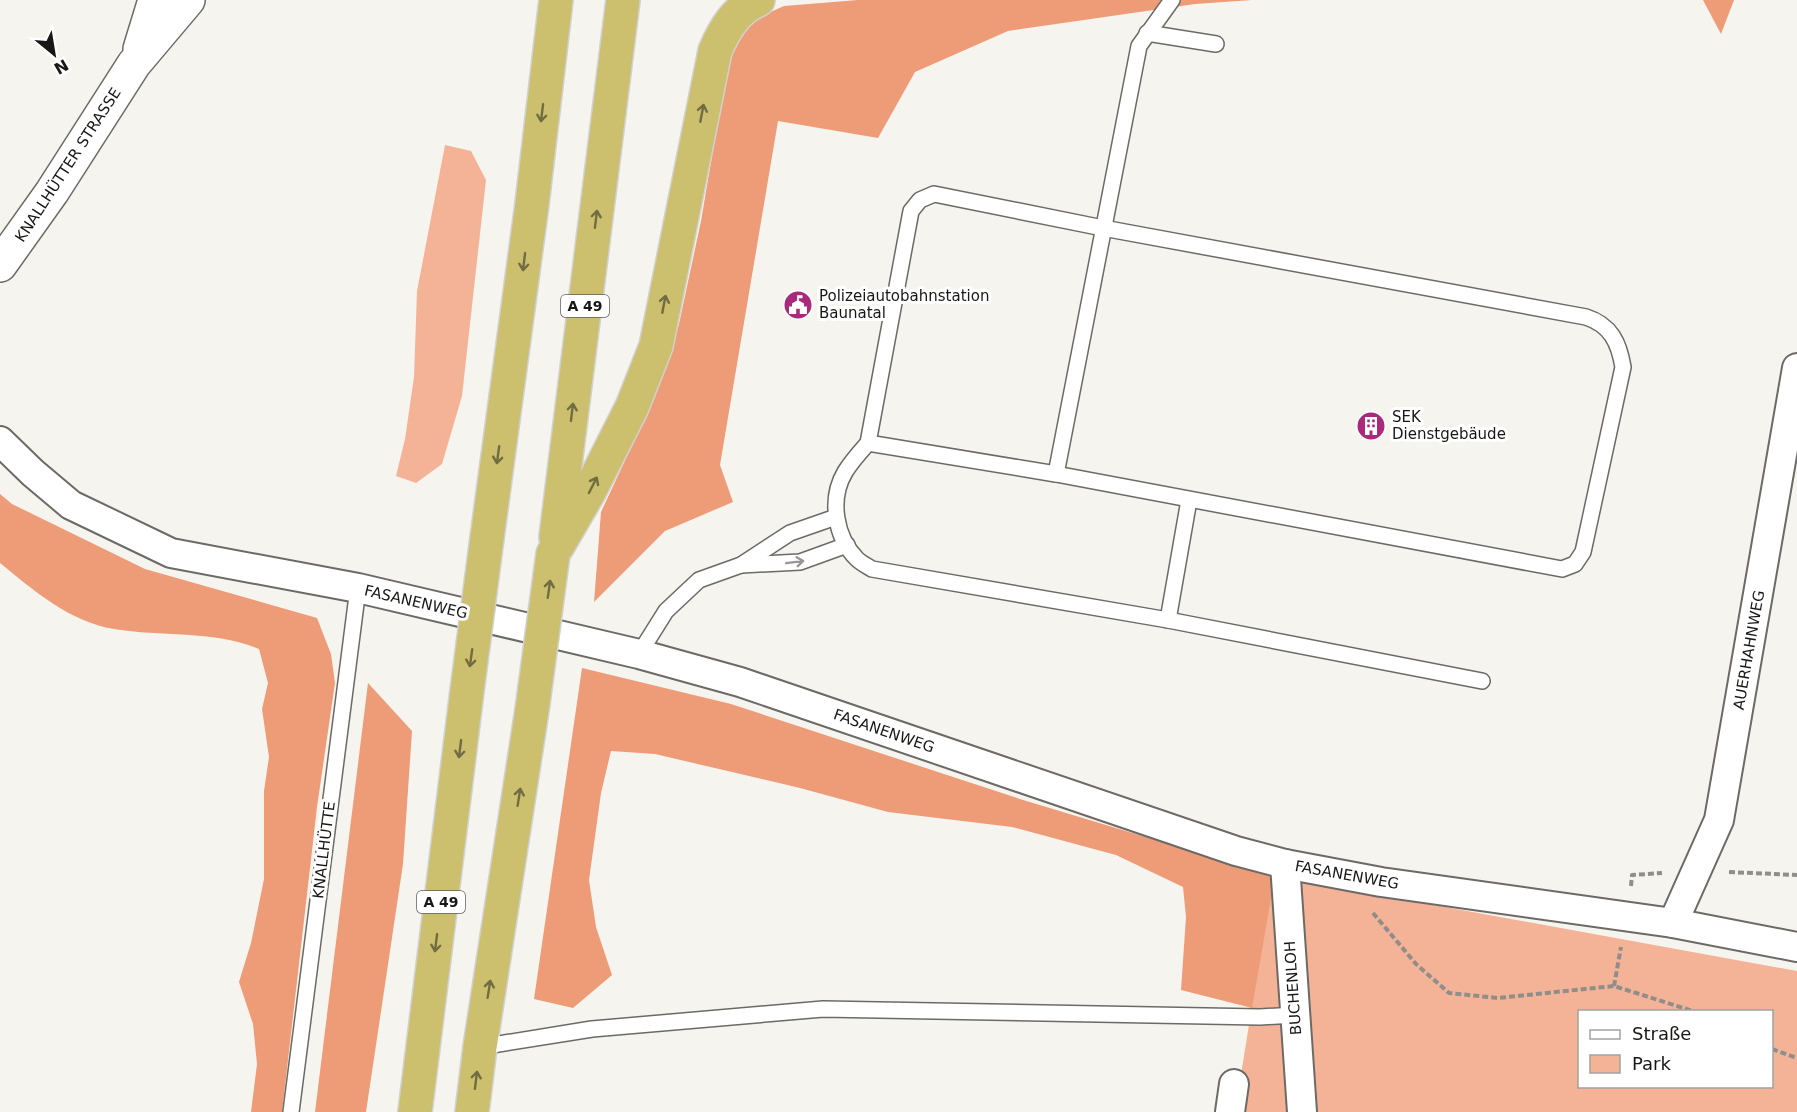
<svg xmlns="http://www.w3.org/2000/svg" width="1797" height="1112" font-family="'DejaVu Sans',sans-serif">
  <rect width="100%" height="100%" fill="#f6f4ef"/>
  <g fill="#f4b397" fill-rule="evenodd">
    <polygon points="445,145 471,151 486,180 462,396 442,464 416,483 396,476 405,439 414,377 417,291"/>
    <path d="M 1275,876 L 1797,971 L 1797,1112 L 1235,1112 L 1256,981 ZM 1580,1012 L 1772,1012 L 1772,1086 L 1580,1086 Z"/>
  </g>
  <g fill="#ee9b77">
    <polygon points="858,0 1252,0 1195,4 1008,31 915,72 878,138 778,121 720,465 733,502 665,531 594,602 601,512 649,409 679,324 701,221 721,103 732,49 752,20 784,6"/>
    <polygon points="1703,0 1734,0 1721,34"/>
    <path d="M 0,494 L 12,504 L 145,569 L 317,618 L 331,654 L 335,683 L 317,807 L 282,1112 L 251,1112 L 257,1064 L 253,1024 L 239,982 L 251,943 L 264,879 L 264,791 L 269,757 L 262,709 L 268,683 L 259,649 C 214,630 162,637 114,629 C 70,622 33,590 0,563 Z"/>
    <polygon points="582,668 731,704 1023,800 1275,876 1252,1008 1181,990 1186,917 1183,887 1116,855 1012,827 888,812 800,788 655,754 611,751 601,793 589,880 596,927 612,975 573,1008 534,999"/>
    <polygon points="368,683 412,731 403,864 366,1112 315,1112"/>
  </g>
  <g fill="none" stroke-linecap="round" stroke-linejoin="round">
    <g stroke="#6d6a66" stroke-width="18">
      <g id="service">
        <polyline points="1147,33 1216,44"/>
        <path d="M 868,443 L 1056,474 L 1562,569 L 1575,564 L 1583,552 L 1623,367 C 1619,343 1611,325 1586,317 L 1103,228 L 934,194 L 920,200 L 911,211 L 868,443 C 860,452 851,462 845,472 C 829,499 835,537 857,559 C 861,563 867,566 872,569 L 1168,620 L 1482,681"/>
        <polyline points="1056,474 1139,46 1172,0"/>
        <polyline points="741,565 800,562 847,545"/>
        <polyline points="1168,620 1189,500"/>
        <polyline points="639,654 666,611 699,580 741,565 790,533 836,517"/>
        <polyline points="480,1047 592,1029 823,1009 1260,1017 1295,1015"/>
        <polyline points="291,1112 358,588"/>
      </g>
    </g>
    <g stroke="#6d6a66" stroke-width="32">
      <g id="minor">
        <polyline points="0,441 33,473 71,505 171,553 358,588 639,654 740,682 1236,851 1285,864 1381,882 1673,923 1797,947"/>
        <polyline points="1285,864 1302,1112"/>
        <polyline points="1673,923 1719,820 1797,368"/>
        <polyline points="1230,1112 1234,1084"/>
      </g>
    </g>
    <g stroke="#6d6a66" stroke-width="36">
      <g id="tertiary">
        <polyline points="140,49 155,0"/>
        <polyline points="0,265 52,192 134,64 188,0"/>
      </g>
    </g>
    <g stroke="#d1d1d0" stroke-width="36">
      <g id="motorway">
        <polyline points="556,537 623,0"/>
        <polyline points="487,538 532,204 556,0"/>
        <path d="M 553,554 L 589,492 L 632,407 L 656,346 L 715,51 C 724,30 736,9 758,0"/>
        <polyline points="415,1112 467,691"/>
        <polyline points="472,1112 480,1047 532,710"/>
      </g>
    </g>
    <g stroke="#8f8e8a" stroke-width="4" stroke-dasharray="6 3" stroke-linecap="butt">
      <polyline points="1729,872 1797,875"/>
      <polyline points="1631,886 1632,875 1662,873"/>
      <polyline points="1373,913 1416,964 1449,993 1498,998 1614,986 1696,1012"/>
      <polyline points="1614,986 1621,947"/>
      <polyline points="1772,1049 1797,1058"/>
    </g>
    <use href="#service" stroke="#fff" stroke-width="15"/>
    <use href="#minor" stroke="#fff" stroke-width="28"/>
    <use href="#tertiary" stroke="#fff" stroke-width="33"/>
    <use href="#motorway" stroke="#ccc06f" stroke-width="33"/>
    <g stroke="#d1d1d0" stroke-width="36" stroke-linecap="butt">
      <g id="motorway-bridge">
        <polyline points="467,691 487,538"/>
        <polyline points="532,710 553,554"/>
      </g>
    </g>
    <use href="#motorway-bridge" stroke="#ccc06f" stroke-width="33"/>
  </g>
  <defs><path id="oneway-shaft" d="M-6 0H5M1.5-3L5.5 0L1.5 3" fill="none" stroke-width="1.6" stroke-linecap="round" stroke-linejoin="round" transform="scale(1.5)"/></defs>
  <g stroke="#726c42">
    <use href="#oneway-shaft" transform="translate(542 113) rotate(97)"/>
    <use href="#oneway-shaft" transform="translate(702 113) rotate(-79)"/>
    <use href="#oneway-shaft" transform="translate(596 219) rotate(-83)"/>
    <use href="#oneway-shaft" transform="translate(524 262) rotate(97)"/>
    <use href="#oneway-shaft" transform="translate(664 304) rotate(-79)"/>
    <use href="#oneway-shaft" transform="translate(572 412) rotate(-83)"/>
    <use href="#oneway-shaft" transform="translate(498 455) rotate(98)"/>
    <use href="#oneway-shaft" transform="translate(593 485) rotate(-63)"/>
    <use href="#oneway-shaft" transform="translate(549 589) rotate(-82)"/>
    <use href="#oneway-shaft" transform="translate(471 658) rotate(98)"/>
    <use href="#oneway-shaft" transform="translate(460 749) rotate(97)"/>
    <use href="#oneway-shaft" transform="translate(519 797) rotate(-81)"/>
    <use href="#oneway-shaft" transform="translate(436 943) rotate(97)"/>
    <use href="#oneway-shaft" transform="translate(489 989) rotate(-81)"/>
    <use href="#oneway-shaft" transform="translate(476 1080) rotate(-83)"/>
  </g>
  <use stroke="#979796" href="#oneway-shaft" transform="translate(795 562) rotate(-7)"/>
  <defs>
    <g id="civic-disc" transform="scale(1.5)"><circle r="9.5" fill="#a92a7a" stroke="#fff"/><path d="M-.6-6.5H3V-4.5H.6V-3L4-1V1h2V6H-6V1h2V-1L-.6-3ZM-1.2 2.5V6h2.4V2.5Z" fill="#fff"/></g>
    <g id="building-disc" transform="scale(1.5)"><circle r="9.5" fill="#a92a7a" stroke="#fff"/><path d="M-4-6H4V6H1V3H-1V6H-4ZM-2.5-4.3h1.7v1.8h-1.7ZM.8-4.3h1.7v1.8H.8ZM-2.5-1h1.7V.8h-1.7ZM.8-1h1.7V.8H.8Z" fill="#fff"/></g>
  </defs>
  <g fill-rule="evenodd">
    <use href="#civic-disc" x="798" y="305"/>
    <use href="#building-disc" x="1371" y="426"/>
  </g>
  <g text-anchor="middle" stroke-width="6" stroke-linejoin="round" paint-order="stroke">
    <g fill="#fff" stroke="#5d5d5b" stroke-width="1.5">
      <rect x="561" y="295" width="48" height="22" rx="4.5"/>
      <rect x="417" y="891" width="48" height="22" rx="4.5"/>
    </g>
    <g font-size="14" font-weight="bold" fill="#181715">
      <text x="585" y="311">A 49</text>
      <text x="441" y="907">A 49</text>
    </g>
    <g font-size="15" fill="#181715" stroke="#fff">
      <text transform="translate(68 165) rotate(-57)" y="5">KNALLHÜTTER STRASSE</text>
      <text transform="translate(416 602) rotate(13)" y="5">FASANENWEG</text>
      <text transform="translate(1749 650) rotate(-80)" y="5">AUERHAHNWEG</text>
      <text transform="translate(884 731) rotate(19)" y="5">FASANENWEG</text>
      <text transform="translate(324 850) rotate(-83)" y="5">KNALLHÜTTE</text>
      <text transform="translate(1347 875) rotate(10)" y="5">FASANENWEG</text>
      <text transform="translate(1293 988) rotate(-94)" y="5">BUCHENLOH</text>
    </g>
    <g font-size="15" fill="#181715" stroke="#fff" text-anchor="start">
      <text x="819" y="301">Polizeiautobahnstation<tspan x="819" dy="17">Baunatal</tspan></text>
      <text x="1392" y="422">SEK<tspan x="1392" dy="17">Dienstgebäude</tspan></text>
    </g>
  </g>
  <rect x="1578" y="1010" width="195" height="78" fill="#ffffff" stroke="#a3a2a1" stroke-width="1.5"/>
  <rect x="1590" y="1030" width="30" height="9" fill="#ffffff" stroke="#a3a2a1" stroke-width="1.5"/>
  <text x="1632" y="1040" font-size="18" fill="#181715">Straße</text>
  <rect x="1590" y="1055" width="30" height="18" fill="#f4b397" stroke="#a3a2a1" stroke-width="1.5"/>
  <text x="1632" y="1070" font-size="18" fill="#181715">Park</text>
  <g transform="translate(54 54) rotate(150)" stroke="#ffffff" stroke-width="4.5" paint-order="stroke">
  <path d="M0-4.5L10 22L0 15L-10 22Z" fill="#181715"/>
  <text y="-9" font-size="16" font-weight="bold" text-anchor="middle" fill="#181715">N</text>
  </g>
</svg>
